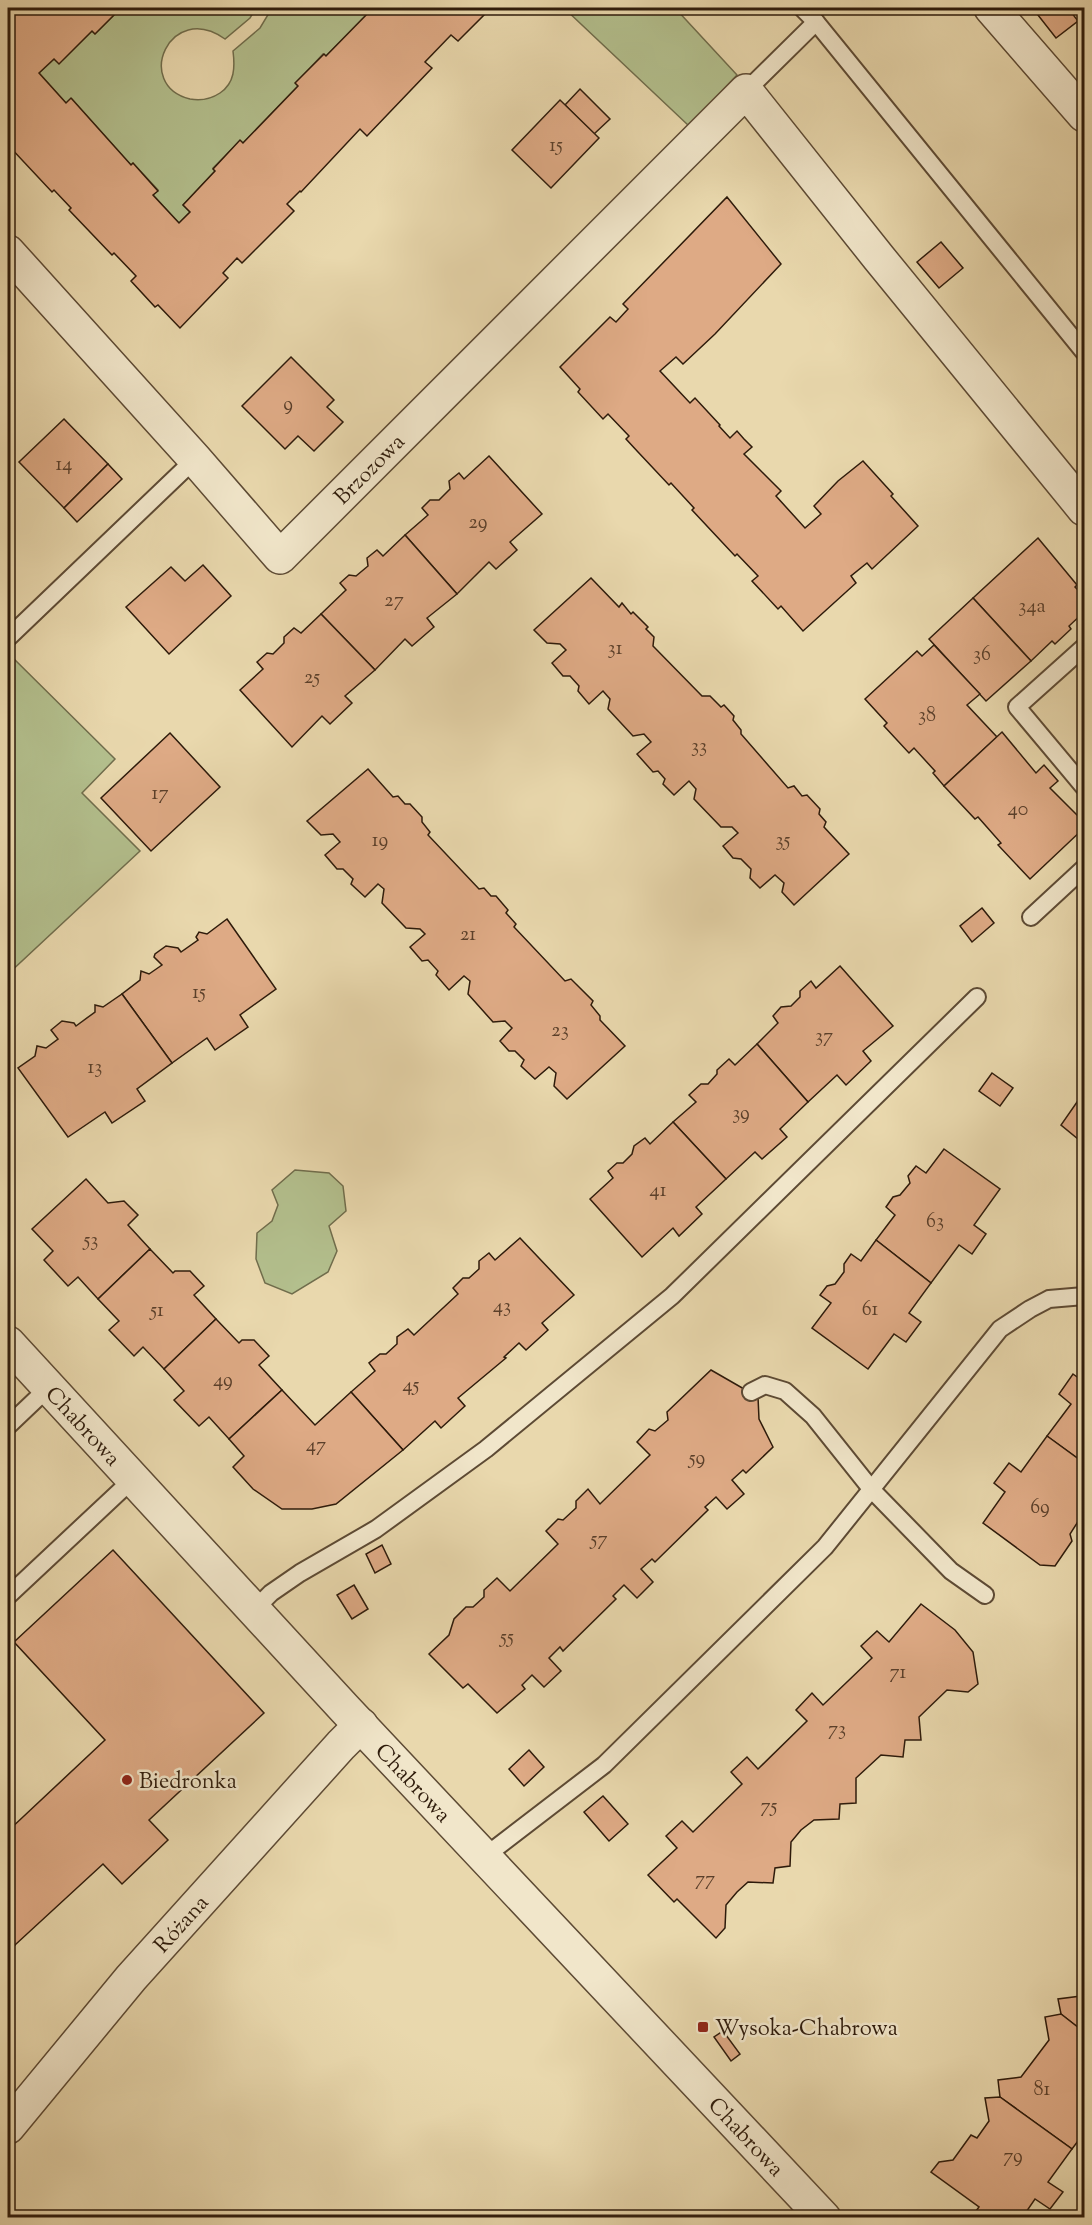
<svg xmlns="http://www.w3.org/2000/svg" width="1092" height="2225" font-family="'Sorts Mill Goudy',serif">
  <rect width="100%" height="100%" fill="#e9d8ad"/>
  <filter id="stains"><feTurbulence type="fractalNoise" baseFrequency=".00333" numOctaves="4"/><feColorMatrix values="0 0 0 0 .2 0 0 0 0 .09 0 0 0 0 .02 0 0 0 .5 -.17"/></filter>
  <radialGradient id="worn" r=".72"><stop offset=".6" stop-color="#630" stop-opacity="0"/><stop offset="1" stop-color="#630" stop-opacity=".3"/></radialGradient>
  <g fill="#b3bf8d" stroke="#706d4c" stroke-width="1.5">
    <path d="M 121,8 L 256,8 L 250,18 L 225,39 C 170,0 133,85 190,99 C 201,101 211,99 220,93 C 235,83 235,67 233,51 L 260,28 L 272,8 L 373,8 L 326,56 L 323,54 L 296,83 L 298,86 L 243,143 L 240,141 L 213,168 L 215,171 L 183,205 L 190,212 L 179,223 L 153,195 L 158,190 L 133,163 L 131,165 L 72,99 L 66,103 L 39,73 L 54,59 L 59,63 L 92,31 L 95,34 Z"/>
    <polygon points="564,8 675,8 737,75 689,126"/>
    <polygon points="8,653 115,759 82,793 140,851 8,974"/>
    <polygon points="295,1170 329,1173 343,1186 346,1211 329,1226 337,1251 328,1272 292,1294 265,1283 256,1259 257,1233 272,1221 278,1205 272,1190"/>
  </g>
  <g fill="#deaa85" stroke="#2e1b0b" stroke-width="1.5">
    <polygon points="8,8 121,8 95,34 92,31 59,64 54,59 39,73 66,103 71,98 131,165 133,163 158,191 153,195 179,223 190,212 183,205 215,171 213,169 240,140 243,143 298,86 295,83 324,54 326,56 373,8 484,8 488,11 458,41 451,35 425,62 432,68 367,136 360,129 301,192 300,191 287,204 294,211 242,263 237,258 223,273 228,278 180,328 158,305 155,307 131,281 136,276 114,253 112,255 69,210 71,208 54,190 52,192 8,145"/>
    <polygon points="1038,8 1068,8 1078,21 1056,38 1034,10"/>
    <polygon points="580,89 610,119 594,134 565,105"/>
    <polygon points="560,100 599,138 551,188 512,150"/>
    <polygon points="727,197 781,264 715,334 683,364 676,357 660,371 690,403 695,398 720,425 719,426 730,438 737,431 744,439 752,447 744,454 781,491 776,496 805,528 821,514 814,506 838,481 863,461 893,494 891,496 918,526 872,569 867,563 851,576 856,583 803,631 781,606 778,609 752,581 758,576 737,554 735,556 692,510 694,508 671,483 669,485 638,452 626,439 629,436 608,414 603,419 578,392 580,389 560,367 610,317 616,322 628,309 623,304"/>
    <polygon points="941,242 963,268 939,288 917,262"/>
    <polygon points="291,357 334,400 327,407 343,422 314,451 298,436 285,449 242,406"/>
    <polygon points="64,419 108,464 64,508 19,462"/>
    <polygon points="489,456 542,514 510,542 517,550 496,569 489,562 457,594 405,535 428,515 422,508 430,500 439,500 450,489 449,481 459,473 464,479"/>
    <polygon points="108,464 122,479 77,522 64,508"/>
    <polygon points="405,535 457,594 427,618 434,627 412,646 405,639 375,670 321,614 346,590 340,583 349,575 356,576 368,566 367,558 377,550 383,556"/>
    <polygon points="1038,538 1077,585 1075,587 1084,596 1084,612 1069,626 1071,629 1055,644 1052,641 1031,661 973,598"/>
    <polygon points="203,565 231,596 169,654 126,607 171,567 185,581"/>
    <polygon points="591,578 619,607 622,603 631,614 633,612 648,627 646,629 654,637 653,646 702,696 710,696 721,707 724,705 734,716 733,720 741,730 741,734 788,788 794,786 802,796 807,795 820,809 819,814 826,822 824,827 849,854 794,905 782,892 784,883 775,875 760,888 750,878 751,869 741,859 733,858 723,846 738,833 732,827 721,827 694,799 696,789 689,781 674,795 663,784 665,779 658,771 653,772 637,754 651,742 644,734 633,736 608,709 610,699 603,691 589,704 578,691 579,686 570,676 563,676 552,663 566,650 560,644 547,643 534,630"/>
    <polygon points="973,598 1031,661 986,701 929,639"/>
    <polygon points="321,614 375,670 345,696 352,703 330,724 322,716 292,747 240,690 263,669 257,662 267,653 273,654 284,643 284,637 294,628 301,633"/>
    <polygon points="934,645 980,694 967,705 997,737 944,786 933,773 935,771 914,748 909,753 884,726 887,723 865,699 917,651 922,656"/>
    <polygon points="1002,732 1036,773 1044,765 1058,781 1050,788 1084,822 1084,828 1030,879 998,845 1001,843 978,817 975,819 944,786"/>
    <polygon points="170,733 220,787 151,851 101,798"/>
    <polygon points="368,769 393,797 398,796 405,804 410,804 422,817 422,822 430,832 428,835 479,889 484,888 491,896 496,896 508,910 506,913 516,924 514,927 565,981 571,979 593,1001 591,1005 600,1016 600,1020 625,1046 567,1099 554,1086 556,1073 549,1067 535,1079 521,1066 524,1060 515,1051 509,1051 500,1041 512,1028 505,1021 493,1022 468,994 470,981 464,976 449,990 436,975 438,971 428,960 422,961 410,947 425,934 420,929 406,928 382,903 384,889 378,884 365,897 351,884 353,879 343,869 337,869 325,855 340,842 333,834 321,835 307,821"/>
    <polygon points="982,908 994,923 972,942 960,926"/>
    <polygon points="227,919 276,989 240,1015 248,1027 215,1050 207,1038 172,1063 122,994 140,980 141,971 149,974 162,965 154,957 155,954 166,946 178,948 181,952 198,940 196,937 199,932 207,934"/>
    <polygon points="840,966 893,1026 863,1051 871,1061 846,1085 837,1075 808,1102 757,1044 778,1023 773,1016 781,1007 791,1006 800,997 800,991 811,981 816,988"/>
    <polygon points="122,994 172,1063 137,1089 145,1101 112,1123 105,1112 68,1137 18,1068 35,1056 37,1046 46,1048 58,1039 51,1030 62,1021 74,1023 76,1026 95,1012 95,1005 103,1007"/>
    <polygon points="757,1044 808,1102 780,1129 787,1137 762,1159 755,1152 726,1179 673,1122 696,1102 689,1095 701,1084 708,1084 717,1074 717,1070 729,1059 735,1065"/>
    <polygon points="992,1073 1013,1088 1000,1106 979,1091"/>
    <polygon points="1084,1092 1084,1144 1061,1125"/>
    <polygon points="673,1122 726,1179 696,1207 702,1214 679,1236 673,1228 642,1257 590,1199 613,1178 608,1171 617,1163 623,1163 632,1154 634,1146 645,1138 650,1144"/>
    <polygon points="944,1149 1000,1189 974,1225 986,1234 972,1254 959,1245 931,1283 876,1240 895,1215 886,1207 893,1197 900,1195 910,1183 908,1176 916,1166 926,1173"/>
    <polygon points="86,1179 108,1203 124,1201 138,1215 128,1225 150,1249 98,1299 78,1277 68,1286 44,1260 53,1251 32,1229"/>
    <polygon points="520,1238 574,1295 542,1323 548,1330 526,1350 519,1343 504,1357 506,1358 458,1398 465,1406 441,1428 435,1421 403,1450 351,1392 375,1371 369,1363 380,1354 386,1354 397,1344 397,1337 408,1329 414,1335 458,1294 453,1288 463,1278 469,1278 479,1269 479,1261 489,1253 495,1260"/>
    <polygon points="876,1240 931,1283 909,1313 921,1322 906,1342 894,1334 868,1369 812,1328 831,1303 820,1295 827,1286 835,1284 844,1272 844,1264 851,1254 861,1261"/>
    <polygon points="150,1249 173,1273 175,1271 190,1271 204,1286 194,1295 216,1319 164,1369 143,1347 134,1356 109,1330 119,1321 98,1299"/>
    <polygon points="216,1319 239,1343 242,1340 254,1340 269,1356 259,1365 282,1390 229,1439 209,1417 199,1426 174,1400 184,1391 164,1369"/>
    <polygon points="711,1370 758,1397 759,1419 773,1447 746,1473 743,1470 732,1480 744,1494 727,1509 716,1497 705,1507 708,1510 655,1562 652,1559 641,1569 653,1582 637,1598 624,1585 613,1596 616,1599 563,1651 560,1647 549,1658 561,1671 544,1687 532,1675 522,1685 525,1689 497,1713 468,1684 463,1688 429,1654 449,1635 454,1619 466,1607 473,1607 484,1597 484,1590 497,1578 510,1591 558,1544 546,1531 558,1519 563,1520 576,1508 576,1501 588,1489 600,1504 650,1455 637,1442 649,1429 655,1431 668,1420 667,1412"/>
    <polygon points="1073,1374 1084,1382 1084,1463 1047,1436 1071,1404 1059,1394"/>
    <polygon points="282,1390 315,1425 351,1392 403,1450 336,1504 312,1509 282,1509 253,1489 233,1467 244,1456 229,1439"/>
    <polygon points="1047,1436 1084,1463 1084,1520 1079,1520 1070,1534 1072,1541 1055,1566 1040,1565 983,1523 1005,1492 994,1483 1009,1463 1021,1472"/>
    <polygon points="382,1545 391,1564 375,1573 366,1554"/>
    <polygon points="113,1550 264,1713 149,1820 168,1840 122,1884 103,1864 15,1945 8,1936 8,1831 105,1740 14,1642"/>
    <polygon points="354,1585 368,1609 352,1619 337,1595"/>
    <polygon points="921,1604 955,1630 973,1652 978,1684 968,1692 947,1690 919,1717 921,1740 905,1740 903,1757 881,1755 856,1778 856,1803 840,1804 839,1819 814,1820 801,1830 791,1842 790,1866 775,1868 773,1883 748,1882 737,1892 726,1905 725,1928 716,1938 677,1899 674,1902 648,1875 677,1848 666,1836 682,1821 693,1832 742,1784 731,1772 747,1757 758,1769 807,1721 796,1710 812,1693 823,1705 872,1658 861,1646 877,1631 889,1642"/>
    <polygon points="529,1750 544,1767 524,1786 509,1769"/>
    <polygon points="603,1796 628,1824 609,1841 584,1812"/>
    <polygon points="8,1936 15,1945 8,1952"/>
    <polygon points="1084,1992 1084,2032 1061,2014 1058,1999 1081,1996"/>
    <polygon points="1061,2014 1084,2032 1084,2133 1072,2149 1000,2097 998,2080 1021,2077 1049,2040 1045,2017"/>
    <polygon points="723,2031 740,2054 731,2061 714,2037"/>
    <polygon points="1000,2097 1072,2149 1048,2182 1063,2192 1050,2209 1035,2199 1022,2218 984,2218 976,2211 979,2207 931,2172 939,2162 953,2160 971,2135 977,2138 989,2121 985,2098"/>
  </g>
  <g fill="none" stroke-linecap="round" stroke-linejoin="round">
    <g stroke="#5d4a34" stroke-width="20">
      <g id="service">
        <polyline points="802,8 816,22 1084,352"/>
        <polyline points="746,91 816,22"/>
        <polyline points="8,638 195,459"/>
        <polyline points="1084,647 1017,707 1084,787"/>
        <polyline points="1031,917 1084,868"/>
        <polyline points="751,1392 765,1385 785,1391 813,1416 872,1490 951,1571 985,1595"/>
        <polyline points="8,1426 49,1387"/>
        <polyline points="8,1596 134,1478"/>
        <polyline points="254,1610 271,1593 300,1573 376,1529 486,1449 672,1296 977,997"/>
        <polyline points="484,1857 604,1765 825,1547 1000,1329 1030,1309 1049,1299 1084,1296"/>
      </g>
    </g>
    <g stroke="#5d4a34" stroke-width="36">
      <g id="minor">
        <polyline points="991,8 1084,115"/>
        <path id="s1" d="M 8,252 L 195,459 L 280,557 L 746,91 L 879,258 L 1084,509"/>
        <path id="s2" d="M 8,2127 L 131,1978 L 341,1745 L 361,1725"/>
      </g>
    </g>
    <g stroke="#5d4a34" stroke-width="36">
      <g id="tertiary">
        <path id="s3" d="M 8,1343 L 345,1709 L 824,2218"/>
      </g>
    </g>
    <use href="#service" stroke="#f1e6ca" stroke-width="16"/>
    <use href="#minor" stroke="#f1e6ca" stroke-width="33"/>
    <use href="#tertiary" stroke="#f1e6ca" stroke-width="33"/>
  </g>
  <g fill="#8f2418" stroke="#f1e6ca" stroke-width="2">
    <circle cx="127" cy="1780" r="6"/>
    <rect x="697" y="2021" width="12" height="12" rx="3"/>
  </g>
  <g text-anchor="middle" stroke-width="5" stroke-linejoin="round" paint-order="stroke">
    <g font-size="20" fill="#5a3f2a">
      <text x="556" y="151">15</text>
      <text x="288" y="410">9</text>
      <text x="64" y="470">14</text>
      <text x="478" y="528">29</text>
      <text x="394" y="606">27</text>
      <text x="1032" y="612">34a</text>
      <text x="615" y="654">31</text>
      <text x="982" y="660">36</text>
      <text x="312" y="683">25</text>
      <text x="927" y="721">38</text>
      <text x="699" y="752">33</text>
      <text x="160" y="799">17</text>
      <text x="1018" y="815">40</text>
      <text x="380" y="846">19</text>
      <text x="783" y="846">35</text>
      <text x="468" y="940">21</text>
      <text x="199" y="998">15</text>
      <text x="560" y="1036">23</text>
      <text x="824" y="1042">37</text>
      <text x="95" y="1073">13</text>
      <text x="741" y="1119">39</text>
      <text x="658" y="1196">41</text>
      <text x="935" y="1227">63</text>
      <text x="91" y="1246">53</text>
      <text x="502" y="1312">43</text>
      <text x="870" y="1315">61</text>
      <text x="157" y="1316">51</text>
      <text x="223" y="1386">49</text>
      <text x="411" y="1391">45</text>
      <text x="316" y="1451">47</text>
      <text x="697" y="1464">59</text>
      <text x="1040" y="1513">69</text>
      <text x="599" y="1545">57</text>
      <text x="507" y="1643">55</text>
      <text x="898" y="1678">71</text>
      <text x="837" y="1735">73</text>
      <text x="769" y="1812">75</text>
      <text x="705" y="1885">77</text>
      <text x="1042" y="2095">81</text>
      <text x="1013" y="2162">79</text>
    </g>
    <g font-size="22" fill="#2e1b0b" stroke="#f1e6ca">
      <text dy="8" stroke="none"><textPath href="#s1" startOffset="534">Brzozowa</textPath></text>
      <text dy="8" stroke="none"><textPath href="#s3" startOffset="112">Chabrowa</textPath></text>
      <text dy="8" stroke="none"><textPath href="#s3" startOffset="598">Chabrowa</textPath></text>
      <text dy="8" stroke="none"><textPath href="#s2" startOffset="267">Różana</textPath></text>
      <text dy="8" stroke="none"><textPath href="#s3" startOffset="1084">Chabrowa</textPath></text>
    </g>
    <g font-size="22" fill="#2e1b0b" stroke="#f1e6ca" text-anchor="start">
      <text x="139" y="1788">Biedronka</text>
      <text x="715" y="2035">Wysoka-Chabrowa</text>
    </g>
  </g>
  <rect width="1092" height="2225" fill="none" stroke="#e9d8ad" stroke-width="30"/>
  <rect x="9" y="9" width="1074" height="2207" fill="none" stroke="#2e1b0b" stroke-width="3"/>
  <rect x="15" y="15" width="1062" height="2195" fill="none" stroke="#2e1b0b" stroke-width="1.5"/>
  <rect width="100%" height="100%" filter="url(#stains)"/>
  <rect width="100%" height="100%" fill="url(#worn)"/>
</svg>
